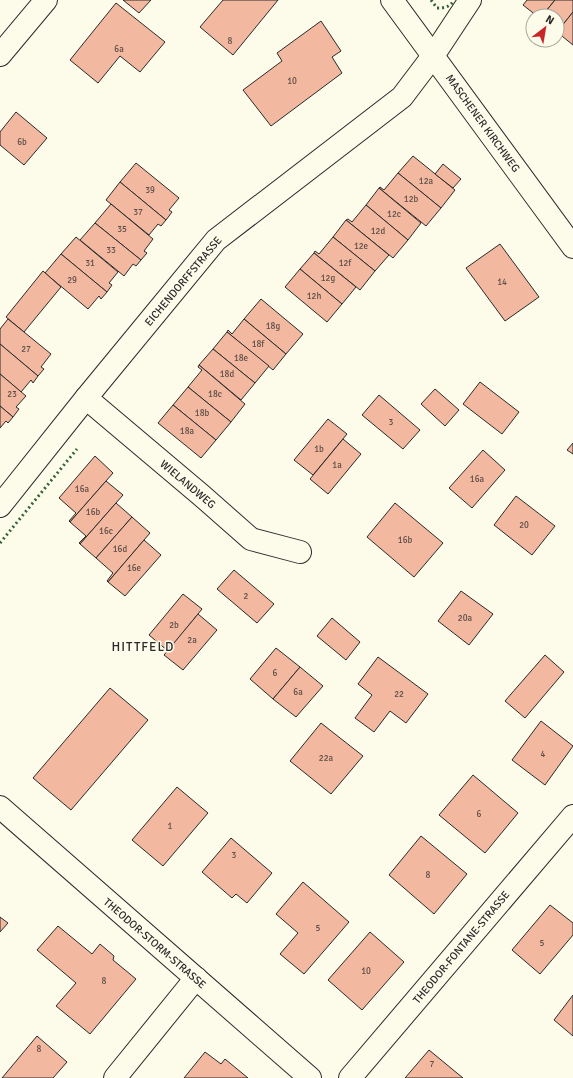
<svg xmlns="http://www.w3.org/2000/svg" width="573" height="1078" font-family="Signika,sans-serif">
  <rect width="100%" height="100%" fill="#fdfbea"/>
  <g fill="#f2b8a0" stroke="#2b2b2b">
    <polygon points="123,0 151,0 139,13"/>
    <polygon points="223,0 278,0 233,55 200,27"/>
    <polygon points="527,0 555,0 542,16 537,16 523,5"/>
    <polygon points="555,0 573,0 573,12 557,32 557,16 542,16"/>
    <polygon points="116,3 165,42 140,72 120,56 98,83 70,60"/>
    <polygon points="573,12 573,45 557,32"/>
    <polygon points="321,21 341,51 332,57 342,73 271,126 243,90 282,61 277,53"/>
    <polygon points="16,112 47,138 24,165 0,145 0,132"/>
    <polygon points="413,156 455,190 441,208 398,173"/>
    <polygon points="136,163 179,198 169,210 172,212 166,220 120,182"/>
    <polygon points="443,164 461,179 453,188 435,174"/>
    <polygon points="398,173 441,208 426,226 379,188 380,187 384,190"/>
    <polygon points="120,182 166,220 161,226 158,224 149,235 106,200"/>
    <polygon points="379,188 421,223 408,240 366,205"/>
    <polygon points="111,204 153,239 144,251 147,253 141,260 95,223"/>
    <polygon points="366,205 408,240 393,258 346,220 348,219 352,222"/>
    <polygon points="346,220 389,255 375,271 333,237"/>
    <polygon points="95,223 141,260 136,266 133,264 124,276 80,240"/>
    <polygon points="76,237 118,272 109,283 112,285 107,292 61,254"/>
    <polygon points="333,237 375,271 360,290 314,253 315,251 319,254"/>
    <polygon points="500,244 539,297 505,321 466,268"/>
    <polygon points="314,253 356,287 342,304 300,269"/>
    <polygon points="61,254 107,292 101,299 99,296 88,309 45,273"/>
    <polygon points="300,269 342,304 327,322 285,287"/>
    <polygon points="43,271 61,287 24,332 6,317"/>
    <polygon points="261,299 303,334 286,354 244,319"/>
    <polygon points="8,319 51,354 41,367 44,369 38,376 0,344 0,329"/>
    <polygon points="244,319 286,354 273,370 227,332 228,330 232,334"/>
    <polygon points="227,332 269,366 255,383 213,349"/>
    <polygon points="0,344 38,376 33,383 31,380 21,392 0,374"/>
    <polygon points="213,349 255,383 241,400 199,365"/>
    <polygon points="199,365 245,404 231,422 188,387 202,370 198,367"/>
    <polygon points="0,374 26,396 16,407 19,409 13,417 0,406"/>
    <polygon points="480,382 519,412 502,434 463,404"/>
    <polygon points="188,387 231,422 216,440 173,405"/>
    <polygon points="435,389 459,410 445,426 421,404"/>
    <polygon points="379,395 420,430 403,449 362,415"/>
    <polygon points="173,405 216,440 201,458 158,423"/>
    <polygon points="0,406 13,417 8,423 6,421 0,428"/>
    <polygon points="328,419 347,434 313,475 294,460"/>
    <polygon points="343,439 361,454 328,494 310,479"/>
    <polygon points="573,443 573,454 567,450"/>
    <polygon points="483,450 505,470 472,508 449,488"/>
    <polygon points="95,456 113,473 70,522 69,521 76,513 59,498"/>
    <polygon points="106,481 123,495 80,544 79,543 86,536 70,522"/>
    <polygon points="516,496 555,526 532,555 494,525"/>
    <polygon points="116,503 132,517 96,558 80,544"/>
    <polygon points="395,503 443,543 414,577 367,537"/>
    <polygon points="132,517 150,533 108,582 107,581 113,573 96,558"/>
    <polygon points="144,540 161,555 125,596 108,582"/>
    <polygon points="234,570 274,604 257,623 217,589"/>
    <polygon points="461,591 493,614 469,645 438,621"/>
    <polygon points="183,594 202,609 168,651 149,635"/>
    <polygon points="198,614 217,630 183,670 164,655"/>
    <polygon points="332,618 360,642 346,660 317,636"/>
    <polygon points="276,648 300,667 273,699 250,679"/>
    <polygon points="545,655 564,672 525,718 505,701"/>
    <polygon points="378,657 428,694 406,723 390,711 374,732 355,718 372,695 358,684"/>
    <polygon points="300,667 323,686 296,717 273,699"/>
    <polygon points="110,688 148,720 71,810 33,778"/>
    <polygon points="541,721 573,746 545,785 512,760"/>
    <polygon points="321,723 363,756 331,794 290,761"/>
    <polygon points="473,775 518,813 485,853 439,815"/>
    <polygon points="177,787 208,813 163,866 132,840"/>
    <polygon points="421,836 467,874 434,914 389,875"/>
    <polygon points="231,838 272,873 247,903 236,894 232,898 202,872"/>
    <polygon points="303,882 349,922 304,974 280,954 298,933 276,914"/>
    <polygon points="550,905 573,923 573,935 540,974 512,950"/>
    <polygon points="0,917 8,923 0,932"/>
    <polygon points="58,926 92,954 100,944 114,956 113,960 136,979 90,1034 56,1006 76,983 37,950"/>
    <polygon points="370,932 404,962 362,1010 328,980"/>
    <polygon points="573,995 573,1036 554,1020"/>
    <polygon points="37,1036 67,1062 53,1078 2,1078"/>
    <polygon points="429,1050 463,1078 405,1078"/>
    <polygon points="205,1052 221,1064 225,1059 248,1078 184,1078"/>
  </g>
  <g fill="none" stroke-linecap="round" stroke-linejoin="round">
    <g stroke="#2b2b2b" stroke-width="24">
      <g id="minor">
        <polyline points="0,55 46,0"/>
        <polyline points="86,398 201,495 251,539 300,552"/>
        <polyline points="0,506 86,398 216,240 402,97 433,56 470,0"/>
        <polyline points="0,807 310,1078"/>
        <polyline points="115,1078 196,978"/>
        <polyline points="350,1078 573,816"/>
      </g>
    </g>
    <g stroke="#2b2b2b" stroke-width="24">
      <polyline id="tertiary" points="392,0 573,247"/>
    </g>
    <use href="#minor" stroke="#fdfbea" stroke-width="22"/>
    <use href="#tertiary" stroke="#fdfbea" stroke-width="22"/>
    <g stroke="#34623c" stroke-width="3" stroke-dasharray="2 3" stroke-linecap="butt">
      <path d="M 431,0 L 437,8 C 445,8 450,7 454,0"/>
      <polyline points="0,543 77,449"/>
    </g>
  </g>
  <g text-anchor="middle" stroke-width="3" stroke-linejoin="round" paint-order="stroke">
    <g font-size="9" fill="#5d4e48">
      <text x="230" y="44">8</text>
      <text x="119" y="52">6a</text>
      <text x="292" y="84">10</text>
      <text x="22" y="145">6b</text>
      <text x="426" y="184">12a</text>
      <text x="150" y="193">39</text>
      <text x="411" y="202">12b</text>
      <text x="138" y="215">37</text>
      <text x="394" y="217">12c</text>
      <text x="122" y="232">35</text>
      <text x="378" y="234">12d</text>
      <text x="361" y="249">12e</text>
      <text x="111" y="253">33</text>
      <text x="90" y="266">31</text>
      <text x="345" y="266">12f</text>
      <text x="328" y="281">12g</text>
      <text x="72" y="283">29</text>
      <text x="502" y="285">14</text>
      <text x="314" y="299">12h</text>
      <text x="273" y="329">18g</text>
      <text x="258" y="347">18f</text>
      <text x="26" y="352">27</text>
      <text x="241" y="361">18e</text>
      <text x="227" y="377">18d</text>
      <text x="12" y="397">23</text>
      <text x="215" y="397">18c</text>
      <text x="202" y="416">18b</text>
      <text x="391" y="425">3</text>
      <text x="187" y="434">18a</text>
      <text x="319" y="452">1b</text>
      <text x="337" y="468">1a</text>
      <text x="477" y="482">16a</text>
      <text x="82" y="492">16a</text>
      <text x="93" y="515">16b</text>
      <text x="524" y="528">20</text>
      <text x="106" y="534">16c</text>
      <text x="405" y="543">16b</text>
      <text x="120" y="552">16d</text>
      <text x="134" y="571">16e</text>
      <text x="246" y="599">2</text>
      <text x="465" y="621">20a</text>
      <text x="174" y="628">2b</text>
      <text x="192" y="643">2a</text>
      <text x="275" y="676">6</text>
      <text x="298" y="695">6a</text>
      <text x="399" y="697">22</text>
      <text x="543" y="757">4</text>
      <text x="326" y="761">22a</text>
      <text x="479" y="817">6</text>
      <text x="170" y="829">1</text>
      <text x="234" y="858">3</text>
      <text x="428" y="878">8</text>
      <text x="318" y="931">5</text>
      <text x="542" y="946">5</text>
      <text x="366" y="974">10</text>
      <text x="104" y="984">8</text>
      <text x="39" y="1052">8</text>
      <text x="432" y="1067">7</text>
    </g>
    <g font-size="11" fill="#2b2b2b" stroke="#fdfbea">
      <text transform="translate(483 123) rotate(54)" y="4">MASCHENER KIRCHWEG</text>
      <text transform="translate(183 281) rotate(-50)" y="4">EICHENDORFFSTRASSE</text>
      <text transform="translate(188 484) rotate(40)" y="4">WIELANDWEG</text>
      <text transform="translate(155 943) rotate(41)" y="4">THEODOR-STORM-STRASSE</text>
      <text transform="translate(461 947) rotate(-50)" y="4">THEODOR-FONTANE-STRASSE</text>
    </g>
    <g font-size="13" letter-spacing="1" fill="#2b2b2b" stroke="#fdfbea">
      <text x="143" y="651">HITTFELD</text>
    </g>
  </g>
  <g transform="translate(545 28) rotate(31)"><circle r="19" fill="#fdfbea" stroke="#a9a89e"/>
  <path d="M0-3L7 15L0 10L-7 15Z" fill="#c62828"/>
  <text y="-6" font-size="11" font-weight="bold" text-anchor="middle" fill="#2b2b2b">N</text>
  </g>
</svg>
